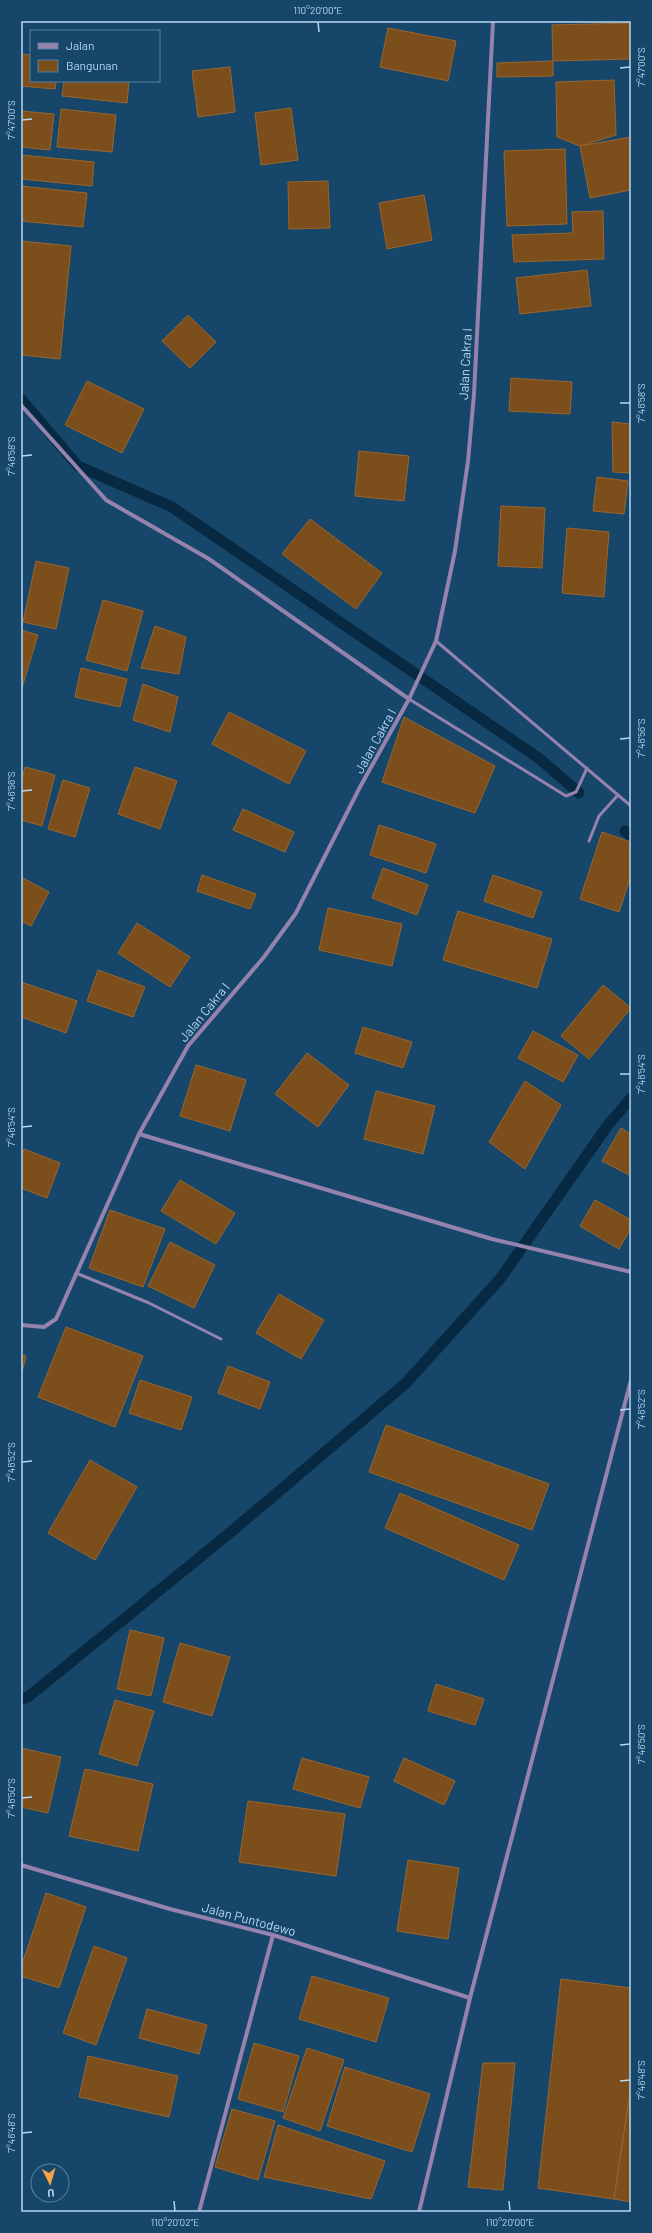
<svg xmlns="http://www.w3.org/2000/svg" width="652" height="2233" font-family="Barlow,sans-serif">
  <rect width="100%" height="100%" fill="#16476b"/>
  <g fill="none" stroke-linecap="round" stroke-linejoin="round">
    <g stroke="#072941" stroke-width="11">
      <polyline points="21,399 78,466 172,507 540,759 579,793"/>
      <polyline points="625,831 631,836"/>
      <polyline points="21,1699 28,1697 231,1532 405,1384 500,1279 608,1125 631,1098"/>
    </g>
  </g>
  <g fill="#7b4e1b" stroke="#9b652b">
    <polygon points="631,23 631,59 553,61 552,25"/>
    <polygon points="388,28 456,41 448,81 380,67"/>
    <polygon points="21,54 31,55 31,81 56,81 55,89 21,86"/>
    <polygon points="553,61 553,76 497,77 497,63"/>
    <polygon points="230,67 235,112 198,117 192,71"/>
    <polygon points="614,80 616,135 580,146 557,137 556,82"/>
    <polygon points="64,81 129,81 127,103 62,96"/>
    <polygon points="291,108 298,160 261,165 255,113"/>
    <polygon points="61,109 116,115 112,152 57,147"/>
    <polygon points="21,111 54,114 50,150 21,147"/>
    <polygon points="631,137 631,190 590,198 580,146"/>
    <polygon points="565,149 567,224 507,226 504,151"/>
    <polygon points="21,155 94,162 92,186 21,179"/>
    <polygon points="328,181 330,228 289,229 288,182"/>
    <polygon points="21,186 87,193 83,227 21,221"/>
    <polygon points="424,195 432,240 387,249 379,203"/>
    <polygon points="603,211 604,259 514,262 512,235 573,233 572,212"/>
    <polygon points="21,241 71,246 60,359 21,355"/>
    <polygon points="587,270 591,306 520,314 516,278"/>
    <polygon points="188,315 216,342 190,368 162,341"/>
    <polygon points="511,378 572,382 570,414 509,411"/>
    <polygon points="87,381 144,409 122,453 65,425"/>
    <polygon points="612,422 631,424 631,473 613,472"/>
    <polygon points="359,451 409,456 404,501 355,496"/>
    <polygon points="597,477 628,481 624,514 593,511"/>
    <polygon points="501,506 545,508 542,568 498,566"/>
    <polygon points="310,519 382,573 356,609 282,554"/>
    <polygon points="567,528 609,532 604,597 562,593"/>
    <polygon points="36,561 69,568 56,629 23,622"/>
    <polygon points="103,600 143,611 127,671 86,660"/>
    <polygon points="155,626 186,637 179,674 141,668"/>
    <polygon points="21,630 38,635 21,691"/>
    <polygon points="81,668 127,679 120,707 75,697"/>
    <polygon points="143,684 178,697 170,732 133,720"/>
    <polygon points="229,712 306,751 289,784 212,744"/>
    <polygon points="404,717 495,766 475,813 382,782"/>
    <polygon points="25,767 55,775 42,826 21,820 21,783"/>
    <polygon points="135,767 177,781 160,829 118,814"/>
    <polygon points="63,780 90,788 75,837 48,829"/>
    <polygon points="243,809 294,832 285,852 233,830"/>
    <polygon points="379,825 436,844 426,873 370,855"/>
    <polygon points="602,832 631,842 631,876 619,912 580,899"/>
    <polygon points="383,868 428,885 417,915 372,898"/>
    <polygon points="202,875 256,894 250,909 197,891"/>
    <polygon points="493,875 542,892 533,918 484,901"/>
    <polygon points="21,877 49,892 31,926 21,921"/>
    <polygon points="328,908 402,924 392,966 319,950"/>
    <polygon points="458,911 552,939 537,988 443,960"/>
    <polygon points="137,923 190,957 170,987 118,953"/>
    <polygon points="98,970 145,987 133,1017 87,1001"/>
    <polygon points="21,982 77,1001 66,1033 21,1017"/>
    <polygon points="603,985 631,1008 589,1059 561,1036"/>
    <polygon points="363,1027 412,1042 403,1068 355,1053"/>
    <polygon points="533,1031 578,1055 563,1082 518,1058"/>
    <polygon points="307,1053 349,1085 318,1127 275,1094"/>
    <polygon points="196,1065 246,1080 230,1131 180,1116"/>
    <polygon points="525,1081 561,1105 525,1169 489,1142"/>
    <polygon points="376,1091 435,1106 423,1154 364,1139"/>
    <polygon points="621,1128 631,1134 631,1176 602,1161"/>
    <polygon points="24,1149 60,1163 47,1198 21,1188 21,1157"/>
    <polygon points="180,1180 235,1213 216,1244 161,1211"/>
    <polygon points="595,1200 631,1220 631,1228 619,1249 580,1226"/>
    <polygon points="110,1210 165,1229 143,1287 89,1268"/>
    <polygon points="170,1242 215,1265 194,1308 148,1286"/>
    <polygon points="279,1294 324,1320 301,1359 256,1333"/>
    <polygon points="66,1327 143,1356 115,1427 38,1397"/>
    <polygon points="21,1354 26,1356 21,1376"/>
    <polygon points="228,1366 270,1382 260,1409 218,1393"/>
    <polygon points="140,1380 192,1397 181,1430 129,1413"/>
    <polygon points="386,1425 549,1484 532,1530 369,1472"/>
    <polygon points="90,1460 137,1487 95,1560 48,1533"/>
    <polygon points="400,1493 519,1545 504,1580 385,1528"/>
    <polygon points="130,1630 164,1638 151,1696 117,1689"/>
    <polygon points="180,1643 230,1657 212,1716 163,1702"/>
    <polygon points="436,1684 484,1699 475,1725 428,1711"/>
    <polygon points="115,1700 154,1711 137,1766 99,1754"/>
    <polygon points="21,1748 61,1757 48,1813 21,1807"/>
    <polygon points="302,1758 369,1777 360,1808 293,1789"/>
    <polygon points="404,1758 455,1781 444,1805 394,1781"/>
    <polygon points="85,1769 153,1784 138,1851 69,1836"/>
    <polygon points="248,1801 345,1814 336,1876 239,1862"/>
    <polygon points="408,1860 459,1868 448,1939 397,1931"/>
    <polygon points="46,1893 86,1907 59,1988 21,1976 21,1967"/>
    <polygon points="94,1946 127,1958 96,2045 63,2033"/>
    <polygon points="312,1976 389,1998 376,2042 299,2019"/>
    <polygon points="561,1979 631,1988 631,2086 614,2199 538,2188"/>
    <polygon points="147,2009 207,2025 199,2054 139,2038"/>
    <polygon points="254,2043 299,2056 283,2112 238,2099"/>
    <polygon points="307,2048 344,2060 320,2131 283,2118"/>
    <polygon points="88,2056 178,2076 169,2117 79,2097"/>
    <polygon points="483,2063 515,2063 503,2190 468,2187"/>
    <polygon points="345,2067 430,2094 412,2152 327,2126"/>
    <polygon points="631,2086 631,2202 614,2199"/>
    <polygon points="232,2109 275,2121 258,2180 215,2167"/>
    <polygon points="278,2125 385,2161 371,2199 264,2177"/>
  </g>
  <g fill="none" stroke-linecap="round" stroke-linejoin="round">
    <g stroke="#9582ad" stroke-width="3">
      <polyline points="436,641 631,806"/>
      <polyline points="409,699 566,796 576,792 587,768"/>
      <polyline points="589,841 599,816 618,795"/>
      <polyline points="76,1273 149,1303 221,1339"/>
    </g>
    <g stroke="#9582ad" stroke-width="4">
      <polyline points="21,405 106,500 209,559 409,699"/>
      <polyline points="139,1134 492,1239 631,1272"/>
      <polyline points="21,1325 44,1327 56,1319 139,1134 188,1046 264,957 296,913 360,787 409,699 436,641 455,551 468,461 474,394 493,21"/>
      <polyline points="21,1865 170,1909 273,1935 470,1998"/>
      <polyline points="199,2212 273,1935"/>
      <polyline points="419,2212 470,1998 631,1380"/>
    </g>
  </g>
  <path fill="none" stroke="#b7d6f1" stroke-width="1.5" d="M 318,22 L 319,32M 620,68 L 630,67M 22,120 L 32,119M 620,403 L 630,403M 22,456 L 32,455M 620,739 L 630,738M 22,791 L 32,790M 620,1074 L 630,1074M 22,1127 L 32,1126M 620,1410 L 630,1409M 22,1462 L 32,1461M 620,1745 L 630,1744M 22,1798 L 32,1797M 620,2081 L 630,2080M 22,2133 L 32,2132M 174,2201 L 175,2211M 509,2201 L 510,2211"/>
  <g text-anchor="middle" stroke-width="3" stroke-linejoin="round" paint-order="stroke">
    <g font-size="13" fill="#b7d6f1" stroke="#16476b">
      <text transform="translate(465 364) rotate(-87)" y="5">Jalan Cakra I</text>
      <text transform="translate(375 741) rotate(-61)" y="5">Jalan Cakra I</text>
      <text transform="translate(204 1012) rotate(-51)" y="5">Jalan Cakra I</text>
      <text transform="translate(249 1919) rotate(15)" y="5">Jalan Puntodewo</text>
    </g>
  </g>
  <rect width="652" height="2233" fill="none" stroke="#16476b" stroke-width="44"/>
  <rect x="30" y="30" width="130" height="52" fill="#16476b" stroke="#5680a1"/>
  <rect x="38" y="43" width="20" height="6" fill="#9582ad" stroke="#5680a1"/>
  <text x="66" y="50" font-size="12" fill="#b7d6f1">Jalan</text>
  <rect x="38" y="60" width="20" height="12" fill="#7b4e1b" stroke="#5680a1"/>
  <text x="66" y="70" font-size="12" fill="#b7d6f1">Bangunan</text>
  <g transform="translate(50 2183) rotate(175)"><circle r="19" fill="#16476b" stroke="#5680a1"/>
  <path d="M0-3L7 15L0 10L-7 15Z" fill="#f6a247"/>
  <text y="-6" font-size="11" font-weight="bold" text-anchor="middle" fill="#b7d6f1">U</text>
  </g>
  <rect x="22" y="22" width="608" height="2189" fill="none" stroke="#b7d6f1" stroke-width="1.5"/>
  <g font-size="10" text-anchor="middle" fill="#b7d6f1">
    <text x="318" y="14">110°20'00"E</text>
    <text transform="translate(641 67) rotate(-90)" y="4">7°47'00"S</text>
    <text transform="translate(11 120) rotate(-90)" y="4">7°47'00"S</text>
    <text transform="translate(641 403) rotate(-90)" y="4">7°46'58"S</text>
    <text transform="translate(11 456) rotate(-90)" y="4">7°46'58"S</text>
    <text transform="translate(641 738) rotate(-90)" y="4">7°46'56"S</text>
    <text transform="translate(11 791) rotate(-90)" y="4">7°46'56"S</text>
    <text transform="translate(641 1074) rotate(-90)" y="4">7°46'54"S</text>
    <text transform="translate(11 1127) rotate(-90)" y="4">7°46'54"S</text>
    <text transform="translate(641 1409) rotate(-90)" y="4">7°46'52"S</text>
    <text transform="translate(11 1462) rotate(-90)" y="4">7°46'52"S</text>
    <text transform="translate(641 1744) rotate(-90)" y="4">7°46'50"S</text>
    <text transform="translate(11 1798) rotate(-90)" y="4">7°46'50"S</text>
    <text transform="translate(641 2080) rotate(-90)" y="4">7°46'48"S</text>
    <text transform="translate(11 2133) rotate(-90)" y="4">7°46'48"S</text>
    <text x="175" y="2226">110°20'02"E</text>
    <text x="510" y="2226">110°20'00"E</text>
  </g>
</svg>
